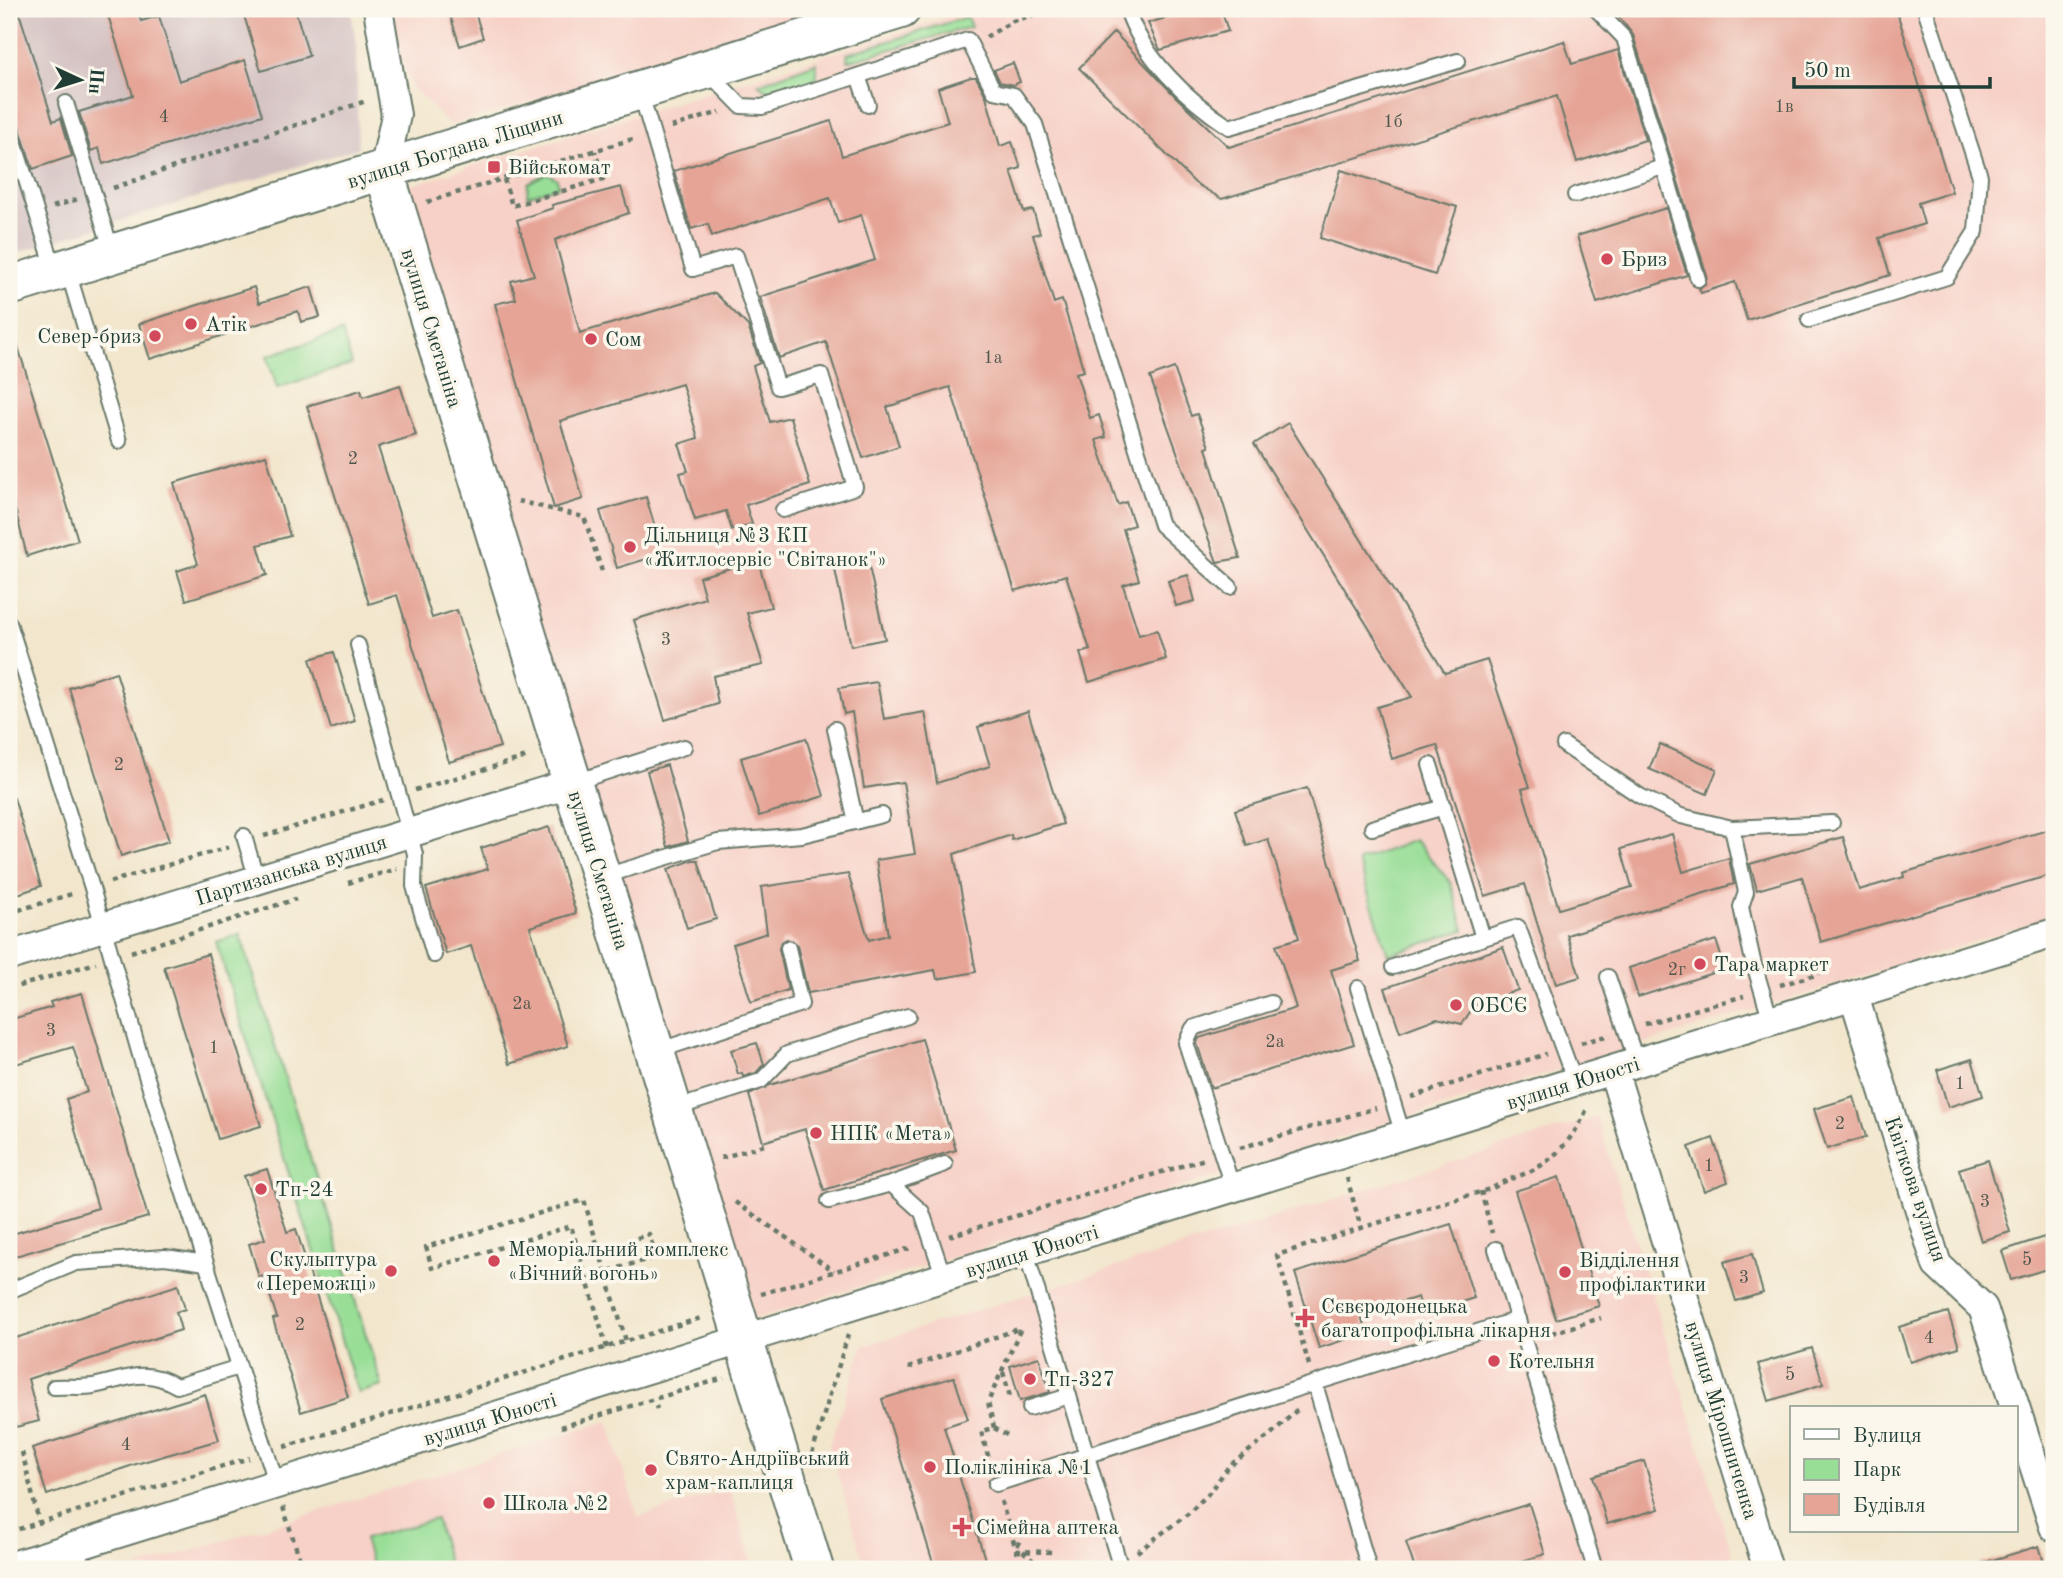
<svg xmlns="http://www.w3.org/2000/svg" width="2063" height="1578" font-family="'Old Standard TT',serif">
  <rect width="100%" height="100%" fill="#fbf7ec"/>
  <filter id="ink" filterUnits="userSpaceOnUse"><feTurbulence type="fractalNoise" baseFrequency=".0143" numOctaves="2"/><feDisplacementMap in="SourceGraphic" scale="14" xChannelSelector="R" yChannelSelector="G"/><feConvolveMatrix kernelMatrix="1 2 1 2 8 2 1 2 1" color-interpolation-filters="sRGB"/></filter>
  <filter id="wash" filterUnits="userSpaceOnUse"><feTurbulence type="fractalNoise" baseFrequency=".00686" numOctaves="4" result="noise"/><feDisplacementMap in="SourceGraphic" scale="28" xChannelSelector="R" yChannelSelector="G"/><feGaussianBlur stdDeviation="1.57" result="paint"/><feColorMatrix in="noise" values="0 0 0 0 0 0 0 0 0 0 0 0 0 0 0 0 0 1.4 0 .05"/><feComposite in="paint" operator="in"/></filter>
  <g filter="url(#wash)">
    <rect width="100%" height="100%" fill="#f2e6cc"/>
    <g fill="#f7d1c8">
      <polygon points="395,9 852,9 732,46 449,125 412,87 397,48"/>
      <polygon points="974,9 2054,9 2054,917 751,1320 396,190"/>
      <polygon points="1597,1117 1737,1569 866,1569 829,1446 863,1346"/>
      <polygon points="608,1421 638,1517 730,1489 754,1569 133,1569"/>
    </g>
    <polygon fill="#d2bfc0" points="9,9 351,9 356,45 358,148 9,255"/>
    <g fill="#99de97" stroke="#5c8e66" stroke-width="2">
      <polygon points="967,17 971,27 848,61 847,54"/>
      <path d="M 816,63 L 817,79 C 800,88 774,100 758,84 Z"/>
      <polygon points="547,173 557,179 559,186 527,196 528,183"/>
      <polygon points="342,332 352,364 277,388 267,356"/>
      <polygon points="1415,840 1451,883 1464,930 1388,955 1358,861"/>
      <polygon points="240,934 382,1386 358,1393 216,942"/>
      <polygon points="436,1519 450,1569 373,1569 364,1539"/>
    </g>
    <g id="blocks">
      <g fill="#e5a496">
        <polygon points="9,9 18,9 53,121 61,118 72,156 33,169 18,123 9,117"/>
        <polygon points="106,9 137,9 141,21 159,16 179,81 245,60 262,115 103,164 99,148 91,151 79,112 133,95"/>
        <polygon points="242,9 295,9 309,56 261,71"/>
        <polygon points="448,9 474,9 483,38 460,46"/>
        <polygon points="1198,9 1221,9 1228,31 1160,50 1148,23"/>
        <polygon points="1613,9 1896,9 1952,192 1918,203 1924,224 1879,238 1890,275 1747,320 1735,282 1701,293 1699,288 1705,285 1707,276 1633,35"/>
        <polygon points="1114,32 1176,97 1229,147 1564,41 1572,64 1618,50 1645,140 1577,162 1557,96 1222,199 1195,183 1079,68"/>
        <polygon points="1013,63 1020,82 1013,85 1000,82 994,70"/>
        <polygon points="971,77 976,77 986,96 1000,146 1012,142 1021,168 1011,171 1024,212 1033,210 1040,233 1033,235 1054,303 1062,300 1084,371 1076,373 1090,418 1099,415 1106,437 1096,440 1118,505 1126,502 1134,525 1123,529 1139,580 1123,585 1139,635 1157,630 1166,659 1089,682 1080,653 1090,650 1066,575 1015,591 950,387 887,407 899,446 863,458 826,342 779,358 760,297 875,260 861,215 838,223 830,198 712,236 708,224 691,229 674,171 831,121 842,156 948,122 938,88"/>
        <polygon points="1341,170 1457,207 1435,275 1320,238"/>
        <polygon points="621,187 629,213 555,240 580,333 715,293 748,326 760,363 753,366 770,422 790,417 810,485 746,505 752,524 732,530 726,511 695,520 680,473 688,471 679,444 698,438 682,384 560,421 583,499 554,508 495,304 516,299 511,281 534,275 517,220 553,208 552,205"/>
        <polygon points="1666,208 1687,275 1597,303 1577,236"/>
        <polygon points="254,287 259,303 311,287 320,317 301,322 298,311 150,359 139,324"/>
        <polygon points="14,334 78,540 27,556 9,485 9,335"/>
        <polygon points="1174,368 1191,416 1197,414 1209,447 1206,448 1240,558 1217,562 1150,377"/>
        <polygon points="400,385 416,435 378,447 432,618 457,610 500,747 449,762 397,595 369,604 307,406 361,390 363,397"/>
        <polygon points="1288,423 1445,673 1487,660 1530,787 1522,789 1559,909 1632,887 1621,849 1672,834 1683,872 1729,858 1734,884 1567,935 1580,977 1556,984 1525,884 1485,896 1437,745 1392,759 1377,707 1412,697 1254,444"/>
        <polygon points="266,455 290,536 258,545 267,575 186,600 177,571 198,564 174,483"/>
        <polygon points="646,497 663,554 617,568 600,511"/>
        <polygon points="866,553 885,639 851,646 833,560"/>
        <polygon points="758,560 771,607 747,613 763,665 713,676 718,704 665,720 634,620 705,598 699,577"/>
        <polygon points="1188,575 1195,601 1176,606 1168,581"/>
        <polygon points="334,652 355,721 331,729 310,659"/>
        <polygon points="116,672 169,841 121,856 69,688"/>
        <polygon points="877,682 884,719 925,712 937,783 990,766 978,727 1028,711 1063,824 1012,840 1011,835 954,854 976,972 937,979 935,970 808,993 797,945 787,939 781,942 779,949 788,990 751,1002 733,944 767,933 761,887 848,874 869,940 888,935 876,860 915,854 903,782 864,788 852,712 844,714 839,688"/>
        <polygon points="806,738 824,796 759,816 741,758"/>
        <polygon points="1660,744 1717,769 1707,794 1649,769"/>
        <polygon points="667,765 688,841 668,847 647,771"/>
        <polygon points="1307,788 1360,961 1331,970 1354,1044 1211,1088 1197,1043 1199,1038 1296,1008 1276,945 1299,938 1268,839 1247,846 1235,810"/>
        <polygon points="14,798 41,886 9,897 9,799"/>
        <polygon points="549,827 576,913 530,927 568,1046 509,1064 471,946 446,954 426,888 488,869 481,848"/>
        <polygon points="2054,828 2054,874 1821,942 1802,877 1757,890 1750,864 1843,837 1859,890 1904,877 1903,873"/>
        <polygon points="693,860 698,860 716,919 687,928 668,869"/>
        <polygon points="1716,940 1725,969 1638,997 1629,968"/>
        <polygon points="1503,947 1518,990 1474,1006 1462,1024 1437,1018 1400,1032 1385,988"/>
        <polygon points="208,954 261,1126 218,1139 164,967"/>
        <polygon points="82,993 148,1217 9,1258 9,1235 98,1208 66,1099 87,1092 73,1047 9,1066 9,1020 52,1007 50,1002"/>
        <polygon points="922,1039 956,1150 824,1190 805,1129 763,1142 749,1095 770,1085"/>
        <polygon points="757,1043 764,1064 756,1073 743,1077 742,1073 738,1074 731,1050"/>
        <polygon points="1972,1059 1983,1096 1948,1107 1937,1070"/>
        <polygon points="1854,1097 1866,1137 1827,1149 1814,1109"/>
        <polygon points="1713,1138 1728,1182 1704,1191 1689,1147"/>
        <polygon points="1988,1160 2010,1232 1981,1241 1959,1169"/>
        <polygon points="267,1169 287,1232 296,1229 348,1397 301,1412 273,1319 277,1318 264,1276 259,1277 249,1244 265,1239 244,1176"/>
        <polygon points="1559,1177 1599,1306 1556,1319 1515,1191"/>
        <polygon points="1451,1224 1474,1298 1423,1314 1418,1297 1361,1315 1366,1333 1319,1348 1295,1273"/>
        <polygon points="2044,1237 2053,1267 2011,1280 2002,1251"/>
        <polygon points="1752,1254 1763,1293 1736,1301 1724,1262"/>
        <polygon points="178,1285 185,1309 176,1312 181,1330 28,1379 39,1421 16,1427 9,1400 9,1335 15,1334 16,1338"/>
        <polygon points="1948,1312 1959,1347 1910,1362 1899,1327"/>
        <polygon points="1812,1348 1823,1384 1769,1401 1758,1364"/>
        <polygon points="1039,1357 1050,1392 1020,1401 1010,1366"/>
        <polygon points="954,1377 968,1419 944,1427 988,1569 935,1569 882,1399"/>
        <polygon points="205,1394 219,1440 136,1464 47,1495 32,1448"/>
        <polygon points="1644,1461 1659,1509 1607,1524 1593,1476"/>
        <polygon points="1529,1504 1545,1554 1497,1569 1415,1569 1406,1542"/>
        <polygon points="2039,1546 2046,1569 1980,1569 1979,1564"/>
      </g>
    </g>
  </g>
  <g filter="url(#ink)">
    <use href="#blocks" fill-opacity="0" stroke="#697869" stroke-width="2"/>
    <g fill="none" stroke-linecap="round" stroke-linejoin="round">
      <g stroke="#697869" stroke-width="18">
        <g id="lane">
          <path d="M 1127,9 C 1142,57 1188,100 1229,127 L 1458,61"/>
          <polyline points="1596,9 1624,38 1698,279"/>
          <polyline points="708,72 741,106 762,107 968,40 994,91 1014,95 1035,124 1161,525 1230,587"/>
          <polyline points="858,76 868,105"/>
          <polyline points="640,91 693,269 736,256 778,387 821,375 855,487 783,510"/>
          <polyline points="66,103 112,252"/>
          <polyline points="9,126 55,271"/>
          <polyline points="1575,195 1663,167"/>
          <polyline points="67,268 119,441"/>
          <polyline points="1809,320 1947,277 1976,231 1980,176 1925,9"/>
          <polyline points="9,623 92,888 144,1069 277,1485"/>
          <polyline points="358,645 415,854 414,886 434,955"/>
          <polyline points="835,729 856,822"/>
          <polyline points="1564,745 1640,796 1681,816 1732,828 1746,892 1741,907 1753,961 1771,1021"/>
          <polyline points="1430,765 1483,938"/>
          <polyline points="572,783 684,747"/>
          <polyline points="1372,828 1444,807"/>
          <polyline points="1732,828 1832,823"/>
          <polyline points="244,836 257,880"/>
          <polyline points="601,877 718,842 802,835 882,815"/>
          <polyline points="1393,967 1518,927 1575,1082"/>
          <polyline points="1608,977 1637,1063"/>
          <polyline points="1358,988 1403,1135"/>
          <polyline points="657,1051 801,1004 788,948"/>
          <polyline points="673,1109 761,1081 787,1054 908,1016"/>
          <polyline points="891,1184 945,1164"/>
          <polyline points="1233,1189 1186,1043 1193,1028 1271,1003"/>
          <polyline points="829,1201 891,1184 922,1212 944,1278"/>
          <polyline points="1496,1249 1595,1569"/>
          <polyline points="1026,1253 1121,1569"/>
          <polyline points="9,1291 76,1263 165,1257 206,1263"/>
          <polyline points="1315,1384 1369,1569"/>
          <path d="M 54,1387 C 67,1386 81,1388 93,1386 C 127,1379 144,1367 177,1386 L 239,1367"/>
          <polyline points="1030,1408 1069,1396"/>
          <polyline points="996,1484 1518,1319"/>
          <polyline points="75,1547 83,1569"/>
        </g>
      </g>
      <g stroke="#697869" stroke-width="32">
        <g id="street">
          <polyline points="378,9 396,115 384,171"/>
          <polyline points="9,956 572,783"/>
          <polyline points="1854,996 1937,1265 1983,1308 2054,1527"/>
          <polyline points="1613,1070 1768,1569"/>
          <polyline points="9,1567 2054,933"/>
        </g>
      </g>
      <g stroke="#697869" stroke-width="42">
        <g id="secondary">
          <polyline points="384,171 814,1569"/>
          <polyline points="9,286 901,9"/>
        </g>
      </g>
      <g stroke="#697869" stroke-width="4.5" stroke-dasharray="5 5" stroke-linecap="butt">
        <polyline points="986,37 1013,21 1053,9"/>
        <polyline points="671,127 720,112"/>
        <polyline points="504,179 512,206 603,179 595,151"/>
        <polyline points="113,188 366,101"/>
        <polyline points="427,202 636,138"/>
        <polyline points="53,207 78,199"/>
        <polyline points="518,501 584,517 602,571"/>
        <polyline points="415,790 530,756"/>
        <polyline points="264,836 383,800"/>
        <polyline points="110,882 229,847"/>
        <polyline points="348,883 397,869"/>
        <polyline points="9,913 75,893"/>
        <polyline points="131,952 296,899"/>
        <polyline points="1780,985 1819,974"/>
        <polyline points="9,989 96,963"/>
        <polyline points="1645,1024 1744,996"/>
        <polyline points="1581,1043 1610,1035"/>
        <polyline points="1411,1097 1546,1054"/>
        <polyline points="1240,1148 1376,1108"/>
        <polyline points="721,1158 764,1145"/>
        <path d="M 1347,1178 L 1361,1228 L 1493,1188 C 1505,1180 1517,1177 1529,1172 C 1556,1160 1578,1132 1588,1106"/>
        <polyline points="1481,1191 1492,1233"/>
        <polyline points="735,1202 834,1271"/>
        <polyline points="949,1236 1205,1159"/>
        <polyline points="599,1251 649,1234 656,1257 605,1272"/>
        <polyline points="761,1294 914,1247"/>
        <polyline points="1542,1336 1601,1318"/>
        <polyline points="607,1348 571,1226 432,1268 426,1247 584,1200 626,1341"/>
        <polyline points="1309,1365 1277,1255 1361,1228"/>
        <polyline points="908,1368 1021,1328"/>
        <polyline points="1003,1372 1011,1400"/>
        <polyline points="656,1406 657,1409"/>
        <polyline points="561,1427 724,1378"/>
        <polyline points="994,1428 1007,1435"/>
        <polyline points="284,1447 704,1317"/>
        <polyline points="22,1452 39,1522"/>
        <polyline points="812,1454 848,1335"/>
        <polyline points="991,1466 981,1431 994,1428 988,1402 1021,1328"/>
        <polyline points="1001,1501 1019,1559"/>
        <polyline points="283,1507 303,1569"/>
        <polyline points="9,1532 249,1458"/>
        <polyline points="1022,1532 1016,1551 1054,1552"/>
        <polyline points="1023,1551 1042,1569"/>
        <polyline points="1137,1552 1189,1513 1208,1494 1229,1466 1270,1435 1297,1410"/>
      </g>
      <use href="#lane" stroke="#fff" stroke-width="14"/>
      <use href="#street" stroke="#fff" stroke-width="28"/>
      <use href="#secondary" stroke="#fff" stroke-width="38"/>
    </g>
  </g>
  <g fill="#d1495b" stroke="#fbf7ec" stroke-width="2.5">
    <rect x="487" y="160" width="14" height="14" rx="3.5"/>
    <circle cx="1607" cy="259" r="7"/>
    <circle cx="191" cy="324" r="7"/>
    <circle cx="155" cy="336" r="7"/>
    <circle cx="591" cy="339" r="7"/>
    <circle cx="630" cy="547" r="7"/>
    <circle cx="1700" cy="964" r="7"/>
    <circle cx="1456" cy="1005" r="7"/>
    <circle cx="816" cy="1133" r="7"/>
    <circle cx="261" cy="1189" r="7"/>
    <circle cx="494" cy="1261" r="7"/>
    <circle cx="391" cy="1271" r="7"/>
    <circle cx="1565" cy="1272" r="7"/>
    <path d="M1301.5 1307.5h7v7h7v7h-7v7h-7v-7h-7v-7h7z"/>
    <circle cx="1494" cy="1361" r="7"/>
    <circle cx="1030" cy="1379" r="7"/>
    <circle cx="930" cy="1467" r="7"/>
    <circle cx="651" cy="1470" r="7"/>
    <circle cx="489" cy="1503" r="7"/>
    <path d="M958.5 1516.5h7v7h7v7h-7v7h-7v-7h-7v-7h7z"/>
  </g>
  <g text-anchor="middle" stroke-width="7" stroke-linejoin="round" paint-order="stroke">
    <g font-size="18" fill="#50574c">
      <text x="1784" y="112">1в</text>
      <text x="164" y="122">4</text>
      <text x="1393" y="127">1б</text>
      <text x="993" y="363">1а</text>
      <text x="353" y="464">2</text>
      <text x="666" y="645">3</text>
      <text x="119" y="770">2</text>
      <text x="1677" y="975">2г</text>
      <text x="522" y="1009">2а</text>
      <text x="51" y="1036">3</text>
      <text x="1275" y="1047">2а</text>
      <text x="214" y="1053">1</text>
      <text x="1960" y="1089">1</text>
      <text x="1840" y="1129">2</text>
      <text x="1709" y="1171">1</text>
      <text x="1985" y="1207">3</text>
      <text x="2027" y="1265">5</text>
      <text x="1744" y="1283">3</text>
      <text x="300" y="1330">2</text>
      <text x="1929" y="1343">4</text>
      <text x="1790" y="1380">5</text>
      <text x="126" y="1450">4</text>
    </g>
    <g font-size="21" fill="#1f3d34" stroke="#fbf7ec">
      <text transform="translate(455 149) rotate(-17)" y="7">вулиця Богдана Ліщини</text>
      <text transform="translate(432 328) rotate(73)" y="7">вулиця Сметаніна</text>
      <text transform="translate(291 870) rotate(-17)" y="7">Партизанська вулиця</text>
      <text transform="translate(599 870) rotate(73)" y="7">вулиця Сметаніна</text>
      <text transform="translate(1573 1083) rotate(-17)" y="7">вулиця Юності</text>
      <text transform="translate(1916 1189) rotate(71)" y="7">Квіткова вулиця</text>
      <text transform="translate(1032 1251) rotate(-17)" y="7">вулиця Юності</text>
      <text transform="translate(490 1419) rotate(-17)" y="7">вулиця Юності</text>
      <text transform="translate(1722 1420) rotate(73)" y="7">вулиця Мірошниченка</text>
    </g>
    <g font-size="21" fill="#1f3d34" stroke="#fbf7ec" text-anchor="start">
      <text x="508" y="174">Військомат</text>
      <text x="1621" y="266">Бриз</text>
      <text x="205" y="331">Атік</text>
      <text x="141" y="343" text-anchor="end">Север-бриз</text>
      <text x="605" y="346">Сом</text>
      <text x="644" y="542">Дільниця №3 КП<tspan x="644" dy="24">«Житлосервіс "Світанок"»</tspan></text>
      <text x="1714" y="971">Тара маркет</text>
      <text x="1470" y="1012">ОБСЄ</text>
      <text x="830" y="1140">НПК «Мета»</text>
      <text x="275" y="1196">Тп-24</text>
      <text x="508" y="1256">Меморіальний комплекс<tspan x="508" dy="24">«Вічний вогонь»</tspan></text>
      <text x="377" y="1266" text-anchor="end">Скульптура<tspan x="377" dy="24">«Переможці»</tspan></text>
      <text x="1579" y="1267">Відділення<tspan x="1579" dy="24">профілактики</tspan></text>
      <text x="1321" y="1313">Сєвєродонецька<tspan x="1321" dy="24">багатопрофільна лікарня</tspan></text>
      <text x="1508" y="1368">Котельня</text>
      <text x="1044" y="1386">Тп-327</text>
      <text x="665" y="1465">Свято-Андріївський<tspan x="665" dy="24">храм-каплиця</tspan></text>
      <text x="944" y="1474">Поліклініка №1</text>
      <text x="503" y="1510">Школа №2</text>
      <text x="976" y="1534">Сімейна аптека</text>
    </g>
  </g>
  <rect width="2063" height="1578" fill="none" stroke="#fbf7ec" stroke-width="35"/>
  <rect x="1790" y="1406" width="228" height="126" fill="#fbf7ec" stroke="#a3ada2" stroke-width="2"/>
  <rect x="1804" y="1429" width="35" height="10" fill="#ffffff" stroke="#a3ada2" stroke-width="2"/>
  <text x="1853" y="1442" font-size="21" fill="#1f3d34">Вулиця</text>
  <rect x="1804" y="1459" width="35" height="21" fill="#99de97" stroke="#a3ada2" stroke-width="2"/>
  <text x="1853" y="1476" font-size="21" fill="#1f3d34">Парк</text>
  <rect x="1804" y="1494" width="35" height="21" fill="#e5a496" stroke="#a3ada2" stroke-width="2"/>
  <text x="1853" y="1512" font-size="21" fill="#1f3d34">Будівля</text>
  <g transform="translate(80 80) rotate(94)" stroke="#fbf7ec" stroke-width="5" paint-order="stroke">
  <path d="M0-5L12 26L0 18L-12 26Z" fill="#1f3d34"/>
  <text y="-10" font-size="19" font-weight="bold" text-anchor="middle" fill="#1f3d34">Пн</text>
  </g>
  <path d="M1794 77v10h196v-10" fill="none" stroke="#1f3d34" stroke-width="3.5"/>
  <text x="1804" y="77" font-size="21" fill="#1f3d34" stroke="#fbf7ec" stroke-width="5" paint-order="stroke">50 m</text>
</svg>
